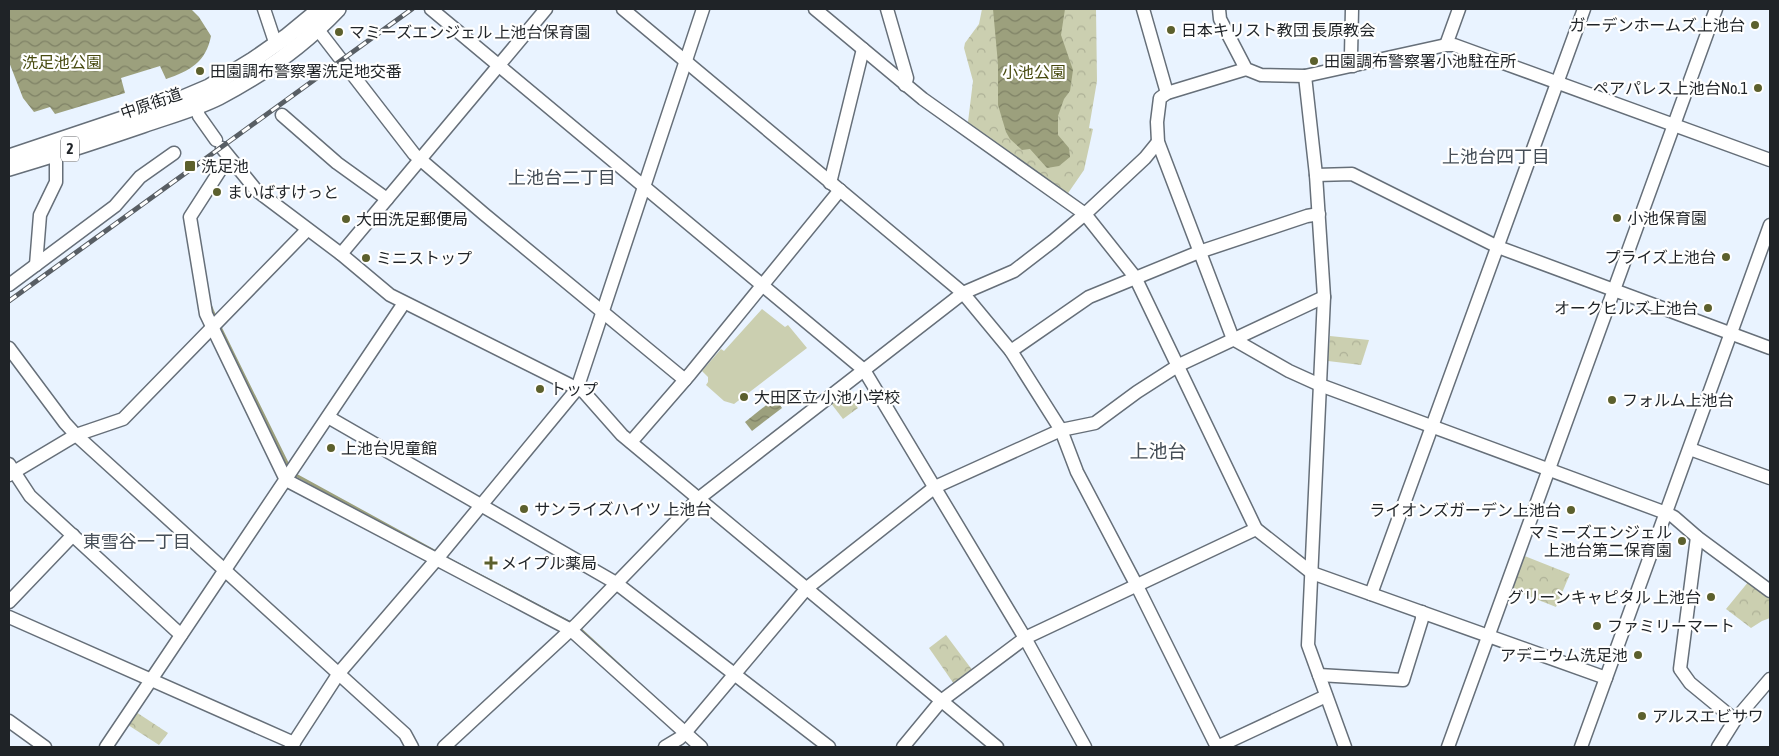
<svg xmlns="http://www.w3.org/2000/svg" width="1779" height="756" font-family="'Asap Condensed','Noto Sans JP',sans-serif">
  <defs>
    <pattern id="forest-crowns" width="20" height="18" patternUnits="userSpaceOnUse" patternTransform="scale(1.25)"><rect width="20" height="18" fill="#cbcfb0"/><path d="M2 6a3 3 0 1 1 6 0M12 15a3 3 0 1 1 6 0" fill="none" stroke="#aeb197"/></pattern>
    <pattern id="water-waves" width="16" height="10" patternUnits="userSpaceOnUse" patternTransform="scale(1.25)"><rect width="16" height="10" fill="#9ca07d"/><path d="M0 5q4-4 8 0t8 0" fill="none" stroke="#7f8266"/></pattern>
  </defs>
  <rect width="100%" height="100%" fill="#e9f3ff"/>
  <polygon fill="#cbcfb0" points="762,309 785,327 788,325 807,348 734,404 724,401 706,385 708,382 708,377 702,371 721,349 724,351"/>
  <g fill="url(#forest-crowns)">
    <polygon points="982,9 1096,9 1097,81 1089,128 1093,129 1084,170 1064,199 967,130 973,81 964,48 965,43 979,24"/>
    <polygon points="1330,336 1369,340 1361,365 1328,361"/>
    <polygon points="845,390 858,408 843,419 830,402"/>
    <polygon points="1522,555 1570,574 1556,607 1511,589"/>
    <polygon points="1749,581 1770,596 1770,618 1762,621 1751,628 1726,609"/>
    <polygon points="946,635 973,671 954,684 929,648"/>
    <polygon points="136,712 168,733 159,745 128,725"/>
  </g>
  <g fill="url(#water-waves)">
    <path d="M 9,9 L 191,9 L 199,17 L 211,36 C 206,62 190,71 166,79 L 160,66 L 121,78 L 125,93 L 55,114 L 50,107 L 34,112 L 23,98 L 9,62 Z"/>
    <polygon points="993,9 1065,9 1061,35 1073,70 1070,91 1064,99 1058,116 1058,135 1069,148 1070,157 1059,166 1047,168 1030,149 1022,150 1010,139 1006,132 998,105 998,64"/>
    <polygon points="775,398 782,408 752,431 745,422"/>
  </g>
  <g fill="none" stroke-linecap="round" stroke-linejoin="round">
    <g stroke="#9ca07d" stroke-width="3">
      <polyline points="211,307 216,319"/>
      <polyline points="219,325 289,467"/>
      <polyline points="294,474 438,553"/>
      <polyline points="443,556 573,624"/>
      <polyline points="578,627 630,675"/>
    </g>
    <g stroke="#666f79" stroke-width="15">
      <g id="minor">
        <polyline points="264,9 276,45"/>
        <polyline points="431,9 864,370 1025,638 1085,747"/>
        <polyline points="623,9 963,293 1011,351 1061,430 1077,472 1137,586 1217,747"/>
        <polyline points="815,9 923,99 1085,214 1135,277 1256,529 1312,573 1606,678"/>
        <polyline points="887,9 907,78 905,85"/>
        <polyline points="1143,9 1167,93"/>
        <polyline points="1219,9 1220,19 1246,69 1261,75 1305,76 1446,45 1454,45 1770,160"/>
        <polyline points="1352,9 1351,55 1353,66"/>
        <polyline points="312,22 414,154 484,214 685,380"/>
        <polyline points="1446,45 1459,9"/>
        <polyline points="1246,69 1167,93 1160,98 1157,122 1158,142 1233,339 1289,371 1320,385 1666,513 1674,517 1697,537 1770,591"/>
        <polyline points="1305,76 1316,175 1324,297 1308,645 1345,747"/>
        <polyline points="193,99 199,116 216,140"/>
        <polyline points="282,115 337,163 387,199"/>
        <polyline points="222,148 256,190 341,254 390,295 584,392 622,435 997,747"/>
        <polyline points="228,158 190,217 206,314 286,480 571,630 701,747"/>
        <polyline points="1316,175 1352,174 1498,247 1770,348"/>
        <polyline points="830,183 863,49"/>
        <polyline points="341,254 546,9"/>
        <polyline points="36,265 40,215 56,182 56,153"/>
        <polyline points="9,285 115,206 140,177 174,153"/>
        <polyline points="9,348 65,423 76,435 405,734 412,747"/>
        <polyline points="1011,351 1089,297 1199,252 1307,216 1319,214"/>
        <polyline points="328,417 616,583 829,747"/>
        <polyline points="631,442 690,374 840,190"/>
        <polyline points="1690,449 1770,478"/>
        <polyline points="9,464 30,496 181,635"/>
        <polyline points="9,475 76,435 123,419 307,230"/>
        <polyline points="1697,537 1680,669 1690,683 1735,720"/>
        <polyline points="1371,594 1584,9"/>
        <polyline points="9,602 73,535"/>
        <polyline points="9,617 294,743"/>
        <polyline points="1319,675 1403,680 1422,619 1422,612"/>
        <polyline points="9,721 45,747"/>
        <polyline points="106,747 404,303"/>
        <polyline points="291,747 339,673 436,560 577,389 703,9"/>
        <polyline points="444,747 577,624 698,499 963,293 1014,271 1053,241 1085,214 1145,158 1158,142"/>
        <polyline points="665,747 680,738 690,727 807,588 935,487 1061,430 1095,423 1137,392 1179,365 1324,297"/>
        <polyline points="903,747 941,701 1025,638 1256,529"/>
        <polyline points="1217,747 1326,696"/>
        <polyline points="1448,747 1716,9"/>
        <polyline points="1581,747 1770,225"/>
        <polyline points="1718,747 1735,720 1770,679"/>
      </g>
    </g>
    <g stroke="#666f79" stroke-width="18">
      <g id="major">
        <polyline points="9,157 176,101 209,87 253,60 286,37 320,9"/>
        <path d="M 9,168 C 54,155 99,140 143,125 C 168,116 195,109 219,97 C 263,74 304,45 338,9"/>
      </g>
    </g>
    <use href="#minor" stroke="#fff" stroke-width="12"/>
    <use href="#major" stroke="#fff" stroke-width="15"/>
    <g stroke="#585e64" stroke-width="5">
      <polyline id="rail" points="9,301 412,9"/>
    </g>
    <use href="#rail" stroke="#fff" stroke-width="3" stroke-dasharray="9" stroke-linecap="butt"/>
  </g>
  <g fill="#5c602d" stroke="#fff" stroke-width="2">
    <circle cx="1755" cy="25" r="5"/>
    <circle cx="1171" cy="30" r="5"/>
    <circle cx="339" cy="32" r="5"/>
    <circle cx="1314" cy="61" r="5"/>
    <circle cx="200" cy="71" r="5"/>
    <circle cx="1758" cy="88" r="5"/>
    <rect x="184" y="160" width="12" height="12" rx="2.5"/>
    <circle cx="217" cy="192" r="5"/>
    <circle cx="1617" cy="218" r="5"/>
    <circle cx="346" cy="219" r="5"/>
    <circle cx="1726" cy="257" r="5"/>
    <circle cx="366" cy="258" r="5"/>
    <circle cx="1708" cy="308" r="5"/>
    <circle cx="540" cy="389" r="5"/>
    <circle cx="744" cy="397" r="5"/>
    <circle cx="1612" cy="400" r="5"/>
    <circle cx="331" cy="448" r="5"/>
    <circle cx="524" cy="509" r="5"/>
    <circle cx="1571" cy="510" r="5"/>
    <circle cx="1682" cy="541" r="5"/>
    <path d="M488.5 555.5h5v5h5v5h-5v5h-5v-5h-5v-5h5z"/>
    <circle cx="1711" cy="597" r="5"/>
    <circle cx="1597" cy="626" r="5"/>
    <circle cx="1638" cy="655" r="5"/>
    <circle cx="1642" cy="716" r="5"/>
  </g>
  <g text-anchor="middle" stroke-width="4.5" stroke-linejoin="round" paint-order="stroke">
    <rect fill="#fff" stroke="#626568" stroke-width="1" x="61" y="136.5" width="18" height="25" rx="4"/>
    <g font-size="15" font-weight="bold" fill="#1f2327">
      <text x="70" y="154">2</text>
    </g>
    <g font-size="16" fill="#1f2327" stroke="#fff" text-anchor="start">
      <text x="1745" y="31" text-anchor="end">ガーデンホームズ上池台</text>
      <text x="1181" y="36">日本キリスト教団 長原教会</text>
      <text x="349" y="38">マミーズエンジェル 上池台保育園</text>
      <text x="1324" y="67">田園調布警察署小池駐在所</text>
      <text x="210" y="77">田園調布警察署洗足地交番</text>
      <text x="1748" y="94" text-anchor="end">ペアパレス上池台No.1</text>
      <text x="201" y="172">洗足池</text>
      <text x="227" y="198">まいばすけっと</text>
      <text x="1627" y="224">小池保育園</text>
      <text x="356" y="225">大田洗足郵便局</text>
      <text x="1716" y="263" text-anchor="end">プライズ上池台</text>
      <text x="376" y="264">ミニストップ</text>
      <text x="1698" y="314" text-anchor="end">オークヒルズ上池台</text>
      <text x="550" y="395">トップ</text>
      <text x="754" y="403">大田区立 小池小学校</text>
      <text x="1622" y="406">フォルム上池台</text>
      <text x="341" y="454">上池台児童館</text>
      <text x="534" y="515">サンライズハイツ 上池台</text>
      <text x="1561" y="516" text-anchor="end">ライオンズガーデン上池台</text>
      <text x="1672" y="538" text-anchor="end">マミーズエンジェル<tspan x="1672" dy="18">上池台第二保育園</tspan></text>
      <text x="501" y="569">メイプル薬局</text>
      <text x="1701" y="603" text-anchor="end">グリーンキャピタル 上池台</text>
      <text x="1607" y="632">ファミリーマート</text>
      <text x="1628" y="661" text-anchor="end">アデニウム洗足池</text>
      <text x="1652" y="722">アルスエビサワ</text>
    </g>
    <g font-size="16" fill="#484b10" stroke="#fff">
      <text x="62" y="68">洗足池公園</text>
      <text x="1034" y="78">小池公園</text>
    </g>
    <g font-size="16" fill="#1f2327" stroke="#fff">
      <text transform="translate(151 103) rotate(-19)" y="6">中原街道</text>
    </g>
    <g font-size="18" fill="#454e57" stroke="#fff">
      <text x="1496" y="163">上池台四丁目</text>
      <text x="562" y="184">上池台二丁目</text>
      <text x="137" y="548">東雪谷一丁目</text>
    </g>
    <g font-size="19" fill="#454e57" stroke="#fff">
      <text x="1158" y="458">上池台</text>
    </g>
  </g>
  <rect width="1779" height="756" fill="none" stroke="#1f2327" stroke-width="20"/>
</svg>
